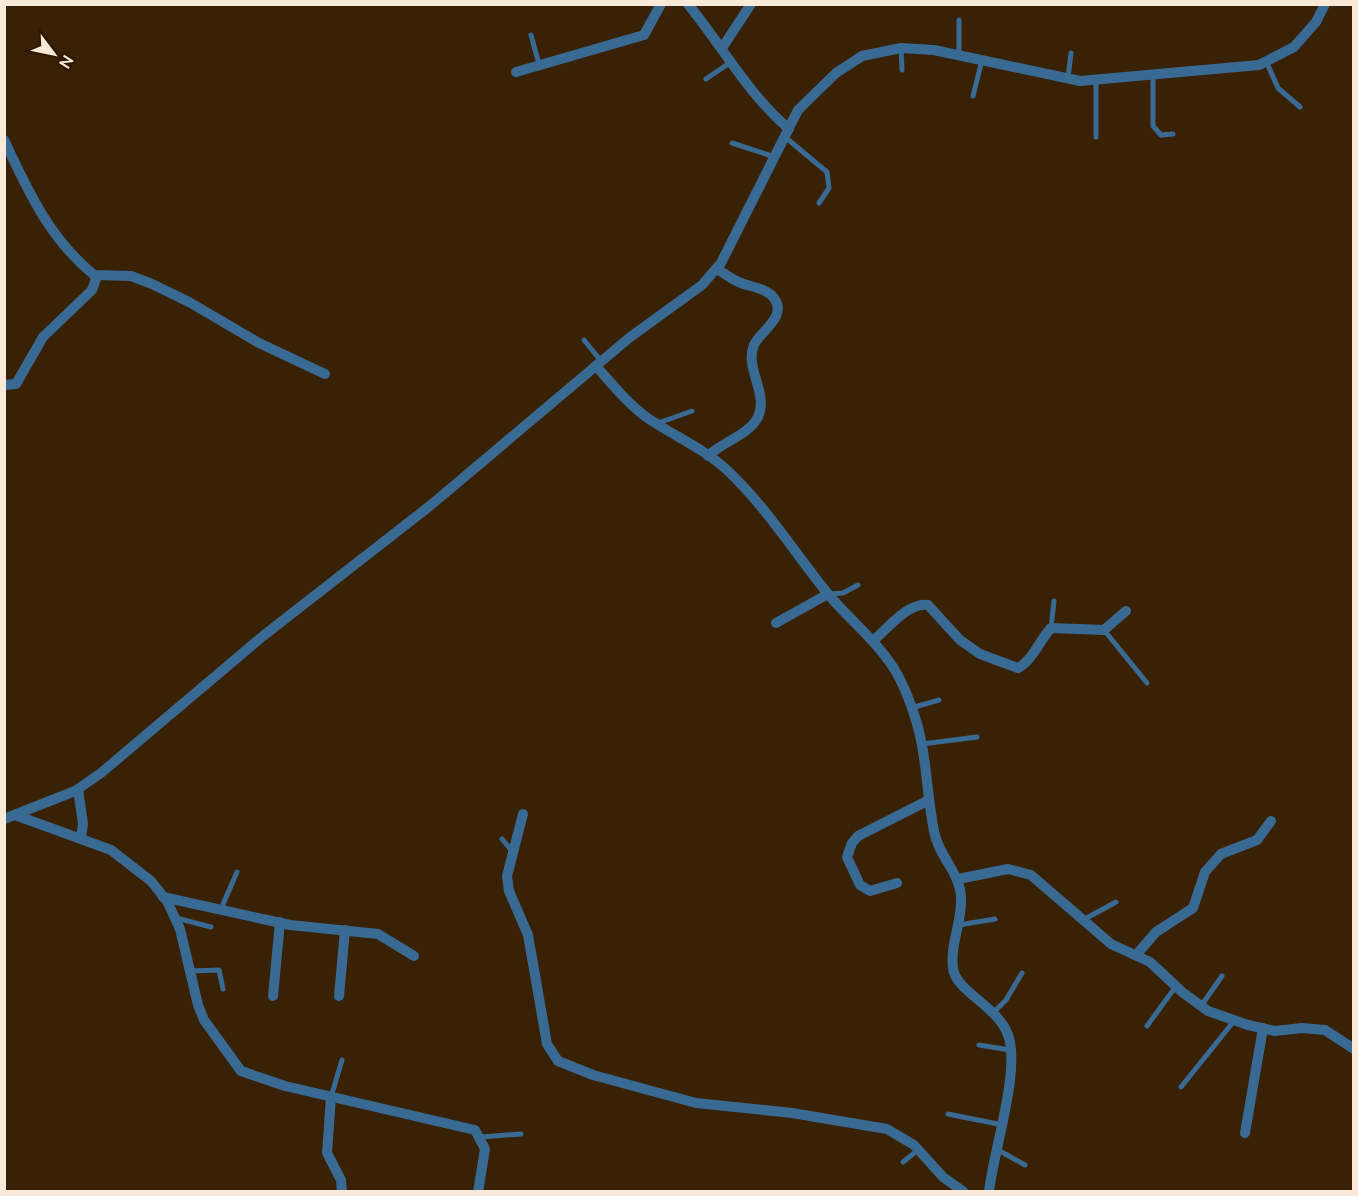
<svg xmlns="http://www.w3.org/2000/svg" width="1358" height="1196" font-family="Mulish,sans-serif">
  <rect width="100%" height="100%" fill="#392105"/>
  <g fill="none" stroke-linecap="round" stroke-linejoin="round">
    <g stroke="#396a94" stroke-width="5">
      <polyline points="531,35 539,64"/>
      <polyline points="901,48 902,70"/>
      <polyline points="959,54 959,20"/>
      <polyline points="1266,61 1278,88 1300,107"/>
      <polyline points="1153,75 1153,126 1161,135 1173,134"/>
      <polyline points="1068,78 1071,53"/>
      <polyline points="706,79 731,62"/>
      <polyline points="1096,80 1096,137"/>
      <polyline points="973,96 982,60"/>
      <polyline points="785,137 827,172 829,188 819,203"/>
      <polyline points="732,143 775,157"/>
      <polyline points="584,340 601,361"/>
      <polyline points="658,423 692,411"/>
      <polyline points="829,594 843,593 858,585"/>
      <polyline points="1051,628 1054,601"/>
      <polyline points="1104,630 1147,683"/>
      <polyline points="911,708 939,700"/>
      <polyline points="922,744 977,737"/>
      <polyline points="502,839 512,851"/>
      <polyline points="221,909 237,872"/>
      <polyline points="176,918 211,927"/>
      <polyline points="1083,920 1116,902"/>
      <polyline points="959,925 995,919"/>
      <polyline points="190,971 219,970 223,989"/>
      <polyline points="1201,1006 1222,976"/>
      <polyline points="994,1012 1006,1000 1022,973"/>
      <polyline points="1147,1026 1176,986"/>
      <polyline points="979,1045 1010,1050"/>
      <polyline points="1181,1087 1234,1021"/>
      <polyline points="331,1097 342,1060"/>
      <polyline points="948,1114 1003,1125"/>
      <polyline points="481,1137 521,1134"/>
      <polyline points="998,1150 1025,1165"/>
      <polyline points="903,1162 918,1150"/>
    </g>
    <g stroke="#396a94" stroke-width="10">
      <path d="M 688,4 C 722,46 748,94 789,129"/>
      <polyline points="722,48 751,4"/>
      <polyline points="516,72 644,35 661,4"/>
      <path d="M 4,140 C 28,191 49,238 94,275 L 131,276 L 152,284 L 189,302 L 259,343 L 325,374"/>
      <path d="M 596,366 C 612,384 629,405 649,419 C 674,436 705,449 728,471 C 767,508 794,552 828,594 C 847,617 871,636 888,660 C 900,675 908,696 914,714 C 927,752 926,791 934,831 C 938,856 961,873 961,899 C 962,922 950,944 953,968 C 955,991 998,1006 1008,1035 C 1021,1070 993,1152 989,1192"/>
      <polyline points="4,385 16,384 43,337 92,290 96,279 94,275"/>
      <path d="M 708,456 C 722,442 749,435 758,417 C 769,393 744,368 754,345 C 760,331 788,317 774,298 C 766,288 751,287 741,283 C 732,280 724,273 717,269"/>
      <polyline points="776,623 828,594"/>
      <path d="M 873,641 C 886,630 909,601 928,605 L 960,640 L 980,654 L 1018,668 C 1033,660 1039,641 1051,628 L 1104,630 L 1126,611"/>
      <polyline points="78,789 83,824 81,837"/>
      <polyline points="523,814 507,876 509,891 528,935 547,1044 558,1061 593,1075 696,1103 792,1113 887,1129 914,1145 943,1177 964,1192"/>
      <polyline points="15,815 111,850 151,881 167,901 180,929 198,1005 204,1020 241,1071 285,1086 475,1130 485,1149 478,1192"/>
      <polyline points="4,819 75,791 101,773 263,636 431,505 629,338 702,285 721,263 798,110 836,73 862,56 901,48 934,50 1080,81 1259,65 1294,47 1316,22 1325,4"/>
      <polyline points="958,879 1008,869 1031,875 1111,944 1150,962 1182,992 1208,1011 1248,1025 1275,1031 1302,1028 1325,1030 1354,1049"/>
      <polyline points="897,883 870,891 860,885 847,857 852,843 858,836 929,800"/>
      <polyline points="163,897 290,925 378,934 414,956"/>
      <polyline points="1137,954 1156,932 1193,908 1205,872 1221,854 1257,840 1271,821"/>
      <polyline points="273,996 280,922"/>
      <polyline points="339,996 345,930"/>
      <polyline points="331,1097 327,1153 341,1180 342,1192"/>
      <polyline points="1245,1133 1263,1028"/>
    </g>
  </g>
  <rect width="1358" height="1196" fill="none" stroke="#f9e9d9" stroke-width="12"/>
  <g transform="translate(54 54) rotate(122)" stroke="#2f1800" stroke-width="4.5" paint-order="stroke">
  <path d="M0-4.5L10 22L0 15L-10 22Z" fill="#f9e9d9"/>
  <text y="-9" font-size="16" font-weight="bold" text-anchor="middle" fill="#f9e9d9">N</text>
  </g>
</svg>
